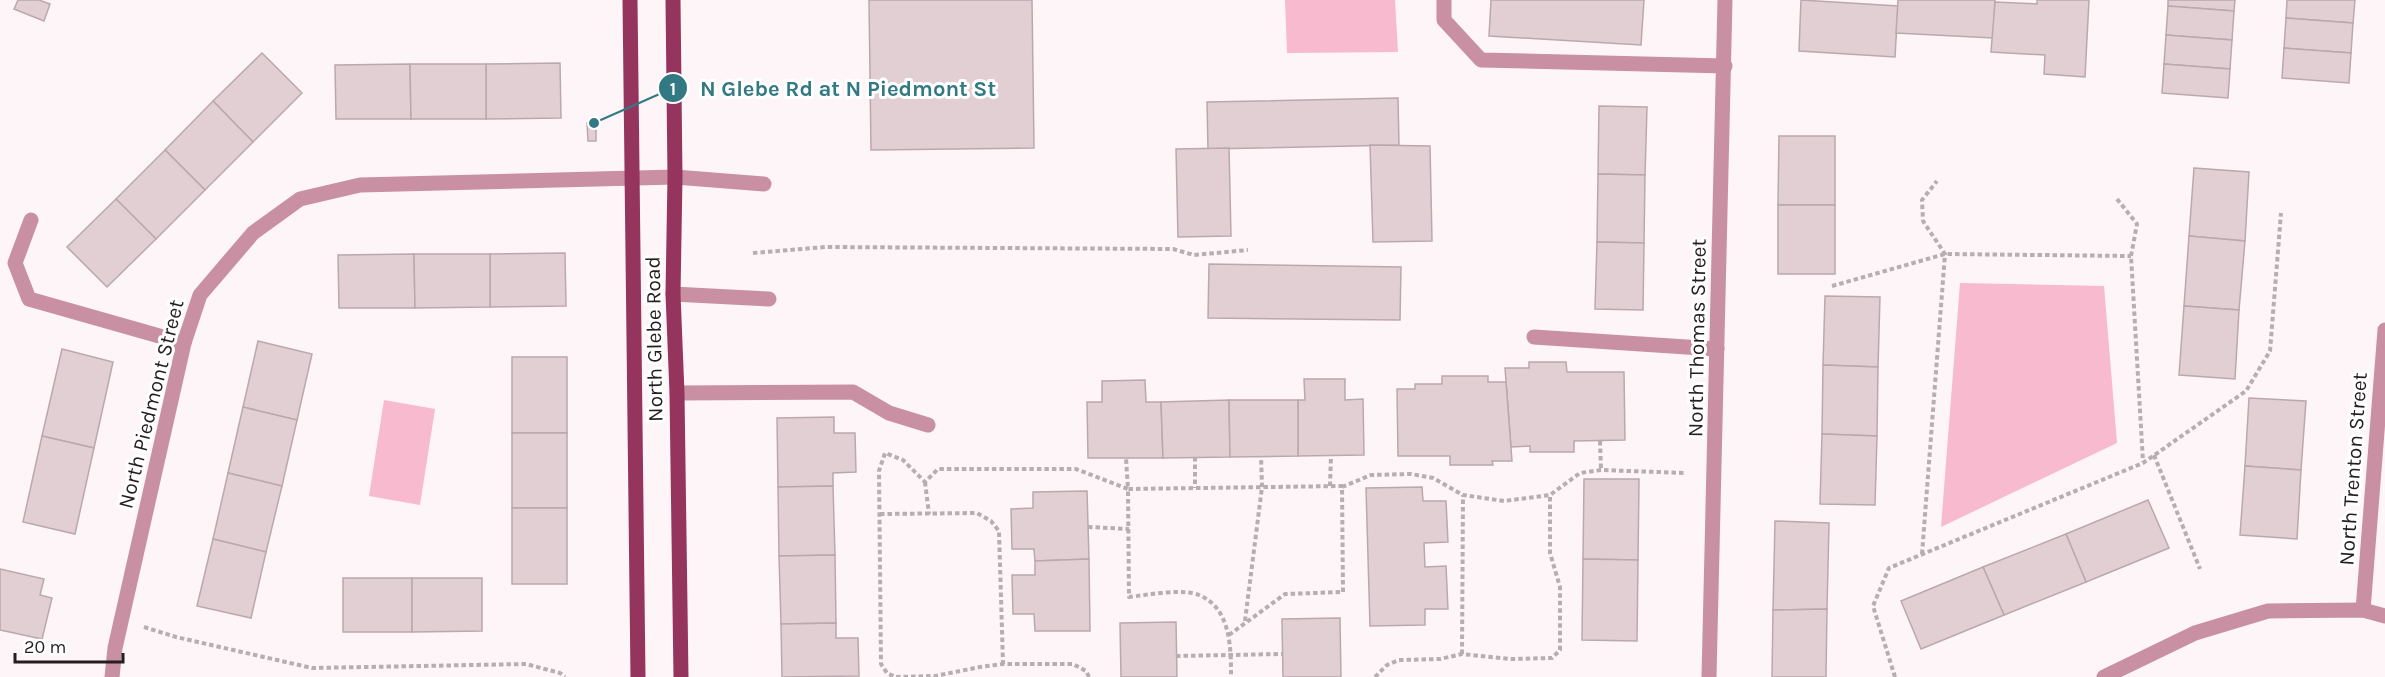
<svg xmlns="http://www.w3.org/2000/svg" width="2385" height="677" font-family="Karla,sans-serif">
  <rect width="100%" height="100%" fill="#fdf5f7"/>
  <g fill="#f8bace">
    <polygon points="1285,0 1395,0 1398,52 1287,53"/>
    <polygon points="1960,283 2104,286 2117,443 1941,527"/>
    <polygon points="384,400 435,409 420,505 369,496"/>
  </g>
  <g fill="#e2cfd4" stroke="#bba8ae" stroke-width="1.5">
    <polygon points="18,0 39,0 50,4 44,21 14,9"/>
    <polygon points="869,0 1032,0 1034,148 871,150"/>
    <polygon points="1491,0 1644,0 1641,45 1489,36"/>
    <polygon points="1801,0 1898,6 1895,57 1799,51"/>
    <polygon points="1898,0 1995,0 1993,38 1896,33"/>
    <polygon points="2037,0 2089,0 2085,77 2044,74 2045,55 1991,52 1995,2 2037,4"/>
    <polygon points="2168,0 2235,0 2234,11 2168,6"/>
    <polygon points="2287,0 2355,0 2353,23 2286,18"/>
    <polygon points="2168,6 2234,11 2232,40 2166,35"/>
    <polygon points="2286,18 2353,23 2351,53 2284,48"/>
    <polygon points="2166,35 2232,40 2230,69 2164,64"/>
    <polygon points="2284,48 2351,53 2349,83 2282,78"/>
    <polygon points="262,53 302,93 253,142 213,101"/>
    <polygon points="560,63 561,118 486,119 486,64"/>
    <polygon points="410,64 411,119 336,119 335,65"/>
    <polygon points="410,64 486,64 486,119 411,119"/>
    <polygon points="2164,64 2230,69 2228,98 2162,93"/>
    <polygon points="1398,98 1399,145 1208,149 1207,102"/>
    <polygon points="213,101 253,142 205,190 165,150"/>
    <polygon points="1599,106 1647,107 1645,175 1598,174"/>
    <polygon points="587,123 596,123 596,141 588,141"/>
    <polygon points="1779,136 1835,136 1835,205 1778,205"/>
    <polygon points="1370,145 1430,146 1432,241 1373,242"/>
    <polygon points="1229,148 1231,236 1178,237 1176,149"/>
    <polygon points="165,150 205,190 156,239 116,199"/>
    <polygon points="2194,168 2249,172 2245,241 2189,236"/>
    <polygon points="1598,174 1645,175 1644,243 1597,242"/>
    <polygon points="116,199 156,239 107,287 67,247"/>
    <rect x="1778" y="205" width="57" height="69"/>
    <polygon points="2189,236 2245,241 2239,310 2184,306"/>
    <polygon points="1597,242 1644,243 1643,310 1595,309"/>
    <polygon points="565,253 566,306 490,307 490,254"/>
    <polygon points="414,254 415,308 339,308 338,255"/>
    <polygon points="414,254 490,254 490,307 415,308"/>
    <polygon points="1209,264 1401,267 1400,320 1208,318"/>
    <polygon points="1825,296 1880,297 1878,367 1823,365"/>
    <polygon points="2184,306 2239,310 2235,379 2179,375"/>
    <polygon points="258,341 312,354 297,420 243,407"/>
    <polygon points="62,349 113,362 94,448 42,436"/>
    <rect x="512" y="357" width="55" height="76"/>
    <polygon points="1529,362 1566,362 1567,372 1624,372 1625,440 1574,441 1574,452 1530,452 1530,446 1511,447 1505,368 1529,368"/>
    <polygon points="1823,365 1878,367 1877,436 1822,434"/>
    <polygon points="1442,376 1488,376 1488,382 1506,382 1512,461 1492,461 1493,465 1450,465 1450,456 1398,456 1397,389 1415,389 1415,384 1442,384"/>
    <polygon points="1304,379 1345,379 1345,400 1363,399 1364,455 1298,456 1298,400 1305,400"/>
    <polygon points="1145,380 1146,402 1161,402 1163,458 1088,458 1087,402 1102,402 1102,381"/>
    <polygon points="2249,398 2306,401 2301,470 2245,466"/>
    <polygon points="1229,400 1230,457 1163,458 1161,402"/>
    <polygon points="1229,400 1298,400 1298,456 1230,457"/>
    <polygon points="243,407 297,420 282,486 228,473"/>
    <polygon points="834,417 834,433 855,433 856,472 833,473 833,486 778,487 777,418"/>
    <rect x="512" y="433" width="55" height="75"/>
    <polygon points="1822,434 1877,436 1875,505 1820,504"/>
    <polygon points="42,436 94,448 75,534 23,522"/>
    <polygon points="2245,466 2301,470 2297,539 2240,535"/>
    <polygon points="228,473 282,486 266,552 213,539"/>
    <polygon points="1584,479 1639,479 1638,560 1583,559"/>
    <polygon points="833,486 835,555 779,556 778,487"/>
    <polygon points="1422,487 1423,501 1446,501 1448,542 1424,543 1425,567 1446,566 1448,609 1425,609 1425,625 1370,626 1366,488"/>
    <polygon points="1087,491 1089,559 1035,561 1034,549 1012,549 1011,509 1033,508 1033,492"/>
    <polygon points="2148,500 2169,548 2086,582 2066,534"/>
    <rect x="512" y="508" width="55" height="76"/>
    <polygon points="1775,521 1829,523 1827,609 1773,610"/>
    <polygon points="2066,534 2086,582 2004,615 1983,567"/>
    <polygon points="213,539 266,552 251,618 197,606"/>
    <polygon points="835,555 836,623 781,624 779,556"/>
    <polygon points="1089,559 1090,631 1035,631 1034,614 1013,614 1012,575 1035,575 1035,561"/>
    <polygon points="1583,559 1638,560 1637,641 1582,640"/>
    <polygon points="1983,567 2004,615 1921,649 1901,601"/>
    <polygon points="0,569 44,579 40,595 52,598 42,639 0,630"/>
    <rect x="343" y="578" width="69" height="54"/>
    <polygon points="412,578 482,578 482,631 412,632"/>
    <polygon points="1827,609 1826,677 1772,677 1773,610"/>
    <polygon points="1340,618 1341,677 1283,677 1282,619"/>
    <polygon points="1176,622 1177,677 1121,677 1120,623"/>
    <polygon points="836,623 836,638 858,638 859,676 782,677 781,624"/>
  </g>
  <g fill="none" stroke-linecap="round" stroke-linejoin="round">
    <g stroke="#b6aeb0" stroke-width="4" stroke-dasharray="4.5 3" stroke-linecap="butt">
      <polyline points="2117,199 2137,224 2131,256 2143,462"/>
      <polyline points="753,253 826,247 1173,249 1194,255 1248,250"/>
      <polyline points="1832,286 1945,254 2131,256"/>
      <polyline points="1600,441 1601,470"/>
      <polyline points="2154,455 2200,569"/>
      <polyline points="1195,457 1195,488"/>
      <polyline points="925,482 929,514"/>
      <polyline points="1330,486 1331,455"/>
      <polyline points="1342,487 1371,475 1411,474 1433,478 1463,495 1504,501 1550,495 1580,473 1601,470 1686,473"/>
      <polyline points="880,514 977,513 991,521 999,531 1003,664"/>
      <polyline points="1088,527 1129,529"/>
      <polyline points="1922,554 1945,254 1923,221 1922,200 1937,181"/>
      <polyline points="1245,621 1262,487 1261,456"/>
      <polyline points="144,627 176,637 312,668 526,664 560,673 565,677"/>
      <path d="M 1229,635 L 1285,594 L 1343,592 L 1342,486 L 1128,489 L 1129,597 C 1147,595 1183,588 1199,595 C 1231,608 1231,648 1231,677"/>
      <polyline points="1462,654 1463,495"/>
      <polyline points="1176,656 1283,654"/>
      <polyline points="1089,677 1086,671 1073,664 1003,664 980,667 935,676 895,677 887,673 881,664 879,471 885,453 903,460 925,482 938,469 1076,469 1128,489 1126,458"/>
      <polyline points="1375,677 1387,665 1399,660 1440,659 1462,654 1510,659 1552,658 1560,650 1560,587 1550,553 1550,495"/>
      <polyline points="1895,677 1873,606 1889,568 2143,463 2246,391 2270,351 2281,213"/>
    </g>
    <g stroke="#c890a2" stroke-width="15">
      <polyline points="1444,0 1444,20 1481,60 1725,66"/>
      <polyline points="675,177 764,184"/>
      <polyline points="31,220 15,263 29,299 184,343"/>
      <polyline points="673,294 769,299"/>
      <polyline points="1534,337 1717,349"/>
      <polyline points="677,393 853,392 889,413 928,425"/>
    </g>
    <g stroke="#c890a2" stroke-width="15">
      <polyline points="2363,610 2385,330"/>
      <polyline points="112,677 115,648 184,343 200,295 253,233 300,199 360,185 675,177"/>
      <polyline points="1709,677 1725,0"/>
      <polyline points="2104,677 2195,633 2268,611 2363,610 2385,616"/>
    </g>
    <g stroke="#95355d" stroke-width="15">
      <polyline points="630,0 638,677"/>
      <polyline points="673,0 675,177 673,294 677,393 681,677"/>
    </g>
  </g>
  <g text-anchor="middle" stroke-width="6" stroke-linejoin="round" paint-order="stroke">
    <g font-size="21" fill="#251e20" stroke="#fff">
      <text transform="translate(1697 338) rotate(-89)" y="7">North Thomas Street</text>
      <text transform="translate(654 339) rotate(-91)" y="7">North Glebe Road</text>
      <text transform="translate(151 404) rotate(-76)" y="7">North Piedmont Street</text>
      <text transform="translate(2353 469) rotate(-86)" y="7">North Trenton Street</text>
    </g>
  </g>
  <path fill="none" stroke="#327983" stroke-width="2" d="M594 123L673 88"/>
  <g fill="#327983" stroke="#fff" stroke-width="2">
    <circle cx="594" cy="123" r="6"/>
    <circle cx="673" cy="88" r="15"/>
  </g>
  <g font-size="18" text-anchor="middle" font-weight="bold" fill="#fff">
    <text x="673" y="95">1</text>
  </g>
  <g font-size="22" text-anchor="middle" font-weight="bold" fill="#327983" stroke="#fff" stroke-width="6" stroke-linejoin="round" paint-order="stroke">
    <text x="848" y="96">N Glebe Rd at N Piedmont St</text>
  </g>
  <path d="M15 653v9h108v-9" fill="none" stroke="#251e20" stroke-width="3"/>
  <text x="24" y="653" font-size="18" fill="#251e20" stroke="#ffffff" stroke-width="4.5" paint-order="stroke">20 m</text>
</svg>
